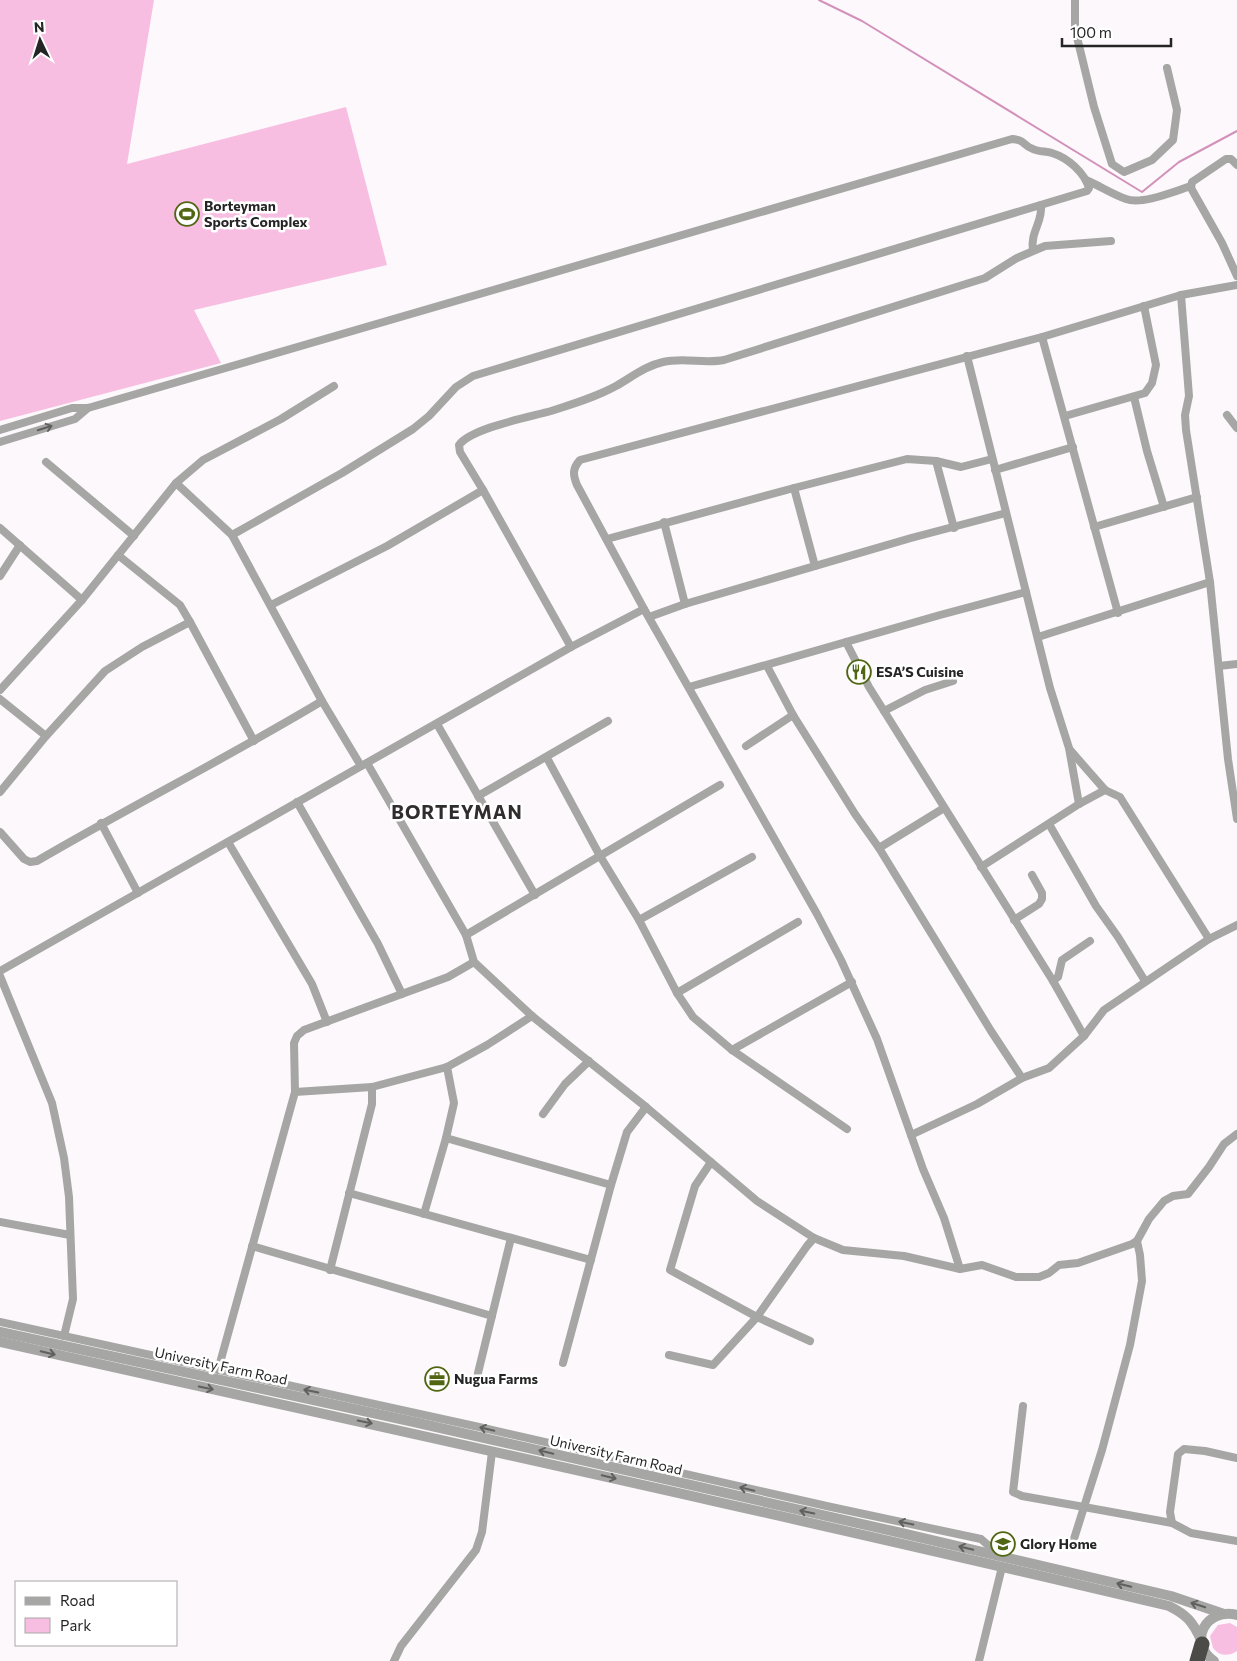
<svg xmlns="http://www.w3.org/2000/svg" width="1237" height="1661" font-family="Commissioner,sans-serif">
  <rect width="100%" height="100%" fill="#fdf8fb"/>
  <g fill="#f7bee1">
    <polygon points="0,0 154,0 127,164 346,107 387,265 194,310 221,363 0,421"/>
    <path d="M 1230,1623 L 1237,1627 L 1237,1651 C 1228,1657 1219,1656 1213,1648 L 1210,1636 L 1218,1625 Z"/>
  </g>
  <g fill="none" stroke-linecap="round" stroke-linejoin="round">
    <polyline stroke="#d291ba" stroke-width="2" points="819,0 862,21 1142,192 1179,162 1237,131"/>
    <g stroke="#a6a7a5" stroke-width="8">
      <polyline points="1075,0 1075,29 1094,107 1112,164 1124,172 1152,160 1173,140 1177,110 1167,68"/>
      <polyline points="1237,165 1231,159 1226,159 1195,180 1192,182 1191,188 1222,243 1237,276"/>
      <path d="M 1086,180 C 1100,186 1112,194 1126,199 C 1142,205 1175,191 1191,186"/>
      <path d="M 1033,250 C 1030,232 1043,222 1041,205"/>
      <polyline points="1181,295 1189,396 1185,415 1186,430 1210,582 1228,759 1237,819"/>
      <polyline points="1042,337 1118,613"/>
      <polyline points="967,356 1050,688 1069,748 1079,804"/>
      <polyline points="1134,397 1147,451 1164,507"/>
      <polyline points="1227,415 1237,428"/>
      <polyline points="1065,416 1145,393 1152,383 1156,365 1144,306"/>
      <path d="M 0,430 L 72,408 L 88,408 L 1012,139 C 1026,140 1022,145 1033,149 C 1039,152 1046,151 1052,153 C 1068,158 1084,172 1089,188 L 1087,191 L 473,376 L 456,387 L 429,416 L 413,429 L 342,473 L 232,535"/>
      <polyline points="0,442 75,419 88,408"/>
      <polyline points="936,461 954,528"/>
      <polyline points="46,462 134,536"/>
      <polyline points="995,470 1073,447"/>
      <polyline points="176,483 232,535 322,701 361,766"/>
      <polyline points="794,488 815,566"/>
      <polyline points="664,522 685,604"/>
      <polyline points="1094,527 1197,497"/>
      <polyline points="0,528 82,600"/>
      <polyline points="607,539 794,488 907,459 936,461 961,467 992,459"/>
      <polyline points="118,555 180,605 190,622"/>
      <polyline points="0,576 20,545"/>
      <polyline points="271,605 387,546 483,490"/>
      <polyline points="649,617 685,604 911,538 1006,513"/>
      <polyline points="1038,637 1210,582"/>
      <polyline points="846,642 869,687 1053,981 1084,1036"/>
      <path d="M 571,647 L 483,490 L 460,452 L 459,445 C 471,428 530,417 551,411 C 573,404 596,397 616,386 C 632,377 645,366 663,362 C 684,357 704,364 724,360 L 985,278 L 1017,258 L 1045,246 L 1111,241"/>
      <polyline points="767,666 793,715 855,814 879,848 991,1031 1022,1078"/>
      <polyline points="1219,666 1237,664"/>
      <polyline points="689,687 940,615 1026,592"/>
      <polyline points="0,690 82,600 176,483 203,460 281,419 334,386"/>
      <polyline points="0,699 46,736"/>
      <polyline points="884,711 925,690 953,681"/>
      <polyline points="437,724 535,895"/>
      <polyline points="746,746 793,715"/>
      <polyline points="1070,750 1105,790 1120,797 1209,939"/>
      <polyline points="547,758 600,856 639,920 677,993 693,1017 732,1050 847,1129"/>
      <polyline points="367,763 466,935 474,962 532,1016 646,1107 757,1201 814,1238 843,1250 904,1256 960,1269 982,1265 1016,1277 1039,1277 1049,1273 1059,1265 1078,1263 1132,1244 1137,1241 1149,1219 1164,1201 1173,1196 1188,1194 1209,1167 1224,1144 1237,1134"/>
      <polyline points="0,792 46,736 105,671 142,647 190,622 254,741"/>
      <polyline points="478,796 608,721"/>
      <polyline points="297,802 378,944 402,994"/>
      <polyline points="101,823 138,893"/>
      <polyline points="1049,824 1096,906 1118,937 1145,981"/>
      <path d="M 0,832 L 24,859 L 30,862 L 37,861 C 131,806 229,757 322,701"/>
      <polyline points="228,842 312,984 327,1022"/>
      <polyline points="879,848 944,808"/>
      <polyline points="981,867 1079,804 1105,790"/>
      <polyline points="639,920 752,857"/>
      <polyline points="1014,920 1039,904 1042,899 1042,893 1032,875"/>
      <polyline points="466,935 720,785"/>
      <polyline points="0,971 571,647 644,609"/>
      <polyline points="0,976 52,1103 64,1158 69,1197 73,1299 64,1336"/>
      <polyline points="1053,981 1058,977 1062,960 1090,941"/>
      <polyline points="677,993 798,922"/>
      <polyline points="732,1050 852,982"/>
      <polyline points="295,1092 372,1087 447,1067 487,1045 532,1016"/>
      <polyline points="543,1114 565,1084 589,1061"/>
      <polyline points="911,1135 977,1104 1022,1078 1049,1068 1084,1036 1104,1010 1209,939 1237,925"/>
      <polyline points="446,1138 611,1185"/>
      <polyline points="711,1162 695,1186 670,1270 757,1317 810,1341"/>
      <polyline points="349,1193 591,1260"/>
      <polyline points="424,1214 446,1138 454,1103 447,1067"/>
      <polyline points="0,1222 70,1235"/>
      <polyline points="1137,1241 1140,1255 1142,1281 1130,1345 1102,1450 1084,1507 1172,1523"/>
      <polyline points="252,1246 492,1316"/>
      <path d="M 960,1269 L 944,1218 L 923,1169 L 877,1039 L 841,960 L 817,914 L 644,609 L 577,485 C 573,475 572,469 580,460 L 1042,337 L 1181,295 L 1237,285"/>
      <polyline points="330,1270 372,1104 372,1087"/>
      <polyline points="0,1322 479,1427 831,1507 981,1539 998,1554"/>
      <polyline points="669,1355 713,1365 757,1317 807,1246 814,1238"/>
      <polyline points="563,1363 611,1185 627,1132 646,1107"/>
      <polyline points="218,1370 295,1092 294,1043 297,1036 304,1030 448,977 474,962"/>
      <polyline points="478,1373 511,1238"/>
      <polyline points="1023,1406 1013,1492 1022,1496 1084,1507 1073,1542"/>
      <polyline points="1237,1458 1205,1451 1184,1449 1178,1454 1170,1512 1172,1523 1191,1533 1237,1541"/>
      <polyline points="394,1661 401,1646 476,1550 482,1532 492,1452"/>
      <polyline points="979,1661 1002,1567"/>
    </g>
    <g stroke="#a6a7a5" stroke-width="10">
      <polyline points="0,1332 414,1422 897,1532 1171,1596 1224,1614"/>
      <path d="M 0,1342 C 390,1429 780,1514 1169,1606 C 1187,1615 1193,1622 1201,1640"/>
      <path d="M 1214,1661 C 1187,1642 1206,1607 1237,1615"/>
    </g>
    <polyline stroke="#4b4c48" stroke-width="15" points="1197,1661 1202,1644"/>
  </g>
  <defs><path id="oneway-shaft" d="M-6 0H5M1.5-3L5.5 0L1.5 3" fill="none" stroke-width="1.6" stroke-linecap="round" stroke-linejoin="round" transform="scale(1.25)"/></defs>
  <g stroke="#60605f">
    <use href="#oneway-shaft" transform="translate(45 428) rotate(-18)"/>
    <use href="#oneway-shaft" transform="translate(48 1353) rotate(13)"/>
    <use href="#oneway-shaft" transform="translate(206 1388) rotate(12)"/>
    <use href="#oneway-shaft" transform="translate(311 1391) rotate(-168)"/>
    <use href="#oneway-shaft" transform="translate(365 1422) rotate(12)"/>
    <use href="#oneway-shaft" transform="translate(487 1429) rotate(-167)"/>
    <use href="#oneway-shaft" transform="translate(546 1452) rotate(-167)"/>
    <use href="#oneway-shaft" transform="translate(609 1477) rotate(13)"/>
    <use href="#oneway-shaft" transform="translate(747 1489) rotate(-167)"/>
    <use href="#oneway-shaft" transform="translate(807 1512) rotate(-168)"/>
    <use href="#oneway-shaft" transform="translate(906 1523) rotate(-168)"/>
    <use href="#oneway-shaft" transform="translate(966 1548) rotate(-167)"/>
    <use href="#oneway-shaft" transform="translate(1124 1585) rotate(-167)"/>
    <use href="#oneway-shaft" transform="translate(1198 1605) rotate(-162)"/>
  </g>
  <defs>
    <g id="stadium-ring" transform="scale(1.25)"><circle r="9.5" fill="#fff" stroke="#516613" stroke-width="1.5"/><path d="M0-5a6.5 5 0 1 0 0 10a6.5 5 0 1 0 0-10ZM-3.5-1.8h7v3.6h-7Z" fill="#516613"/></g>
    <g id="restaurant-ring" transform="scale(1.25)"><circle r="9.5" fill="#fff" stroke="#516613" stroke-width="1.5"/><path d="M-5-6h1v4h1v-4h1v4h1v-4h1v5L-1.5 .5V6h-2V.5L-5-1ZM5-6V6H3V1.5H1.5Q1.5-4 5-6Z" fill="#516613"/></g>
    <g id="office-ring" transform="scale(1.25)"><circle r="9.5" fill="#fff" stroke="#516613" stroke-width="1.5"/><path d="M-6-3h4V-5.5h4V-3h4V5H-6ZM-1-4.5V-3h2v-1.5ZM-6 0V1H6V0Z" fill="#516613"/></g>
    <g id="school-ring" transform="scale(1.25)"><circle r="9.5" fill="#fff" stroke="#516613" stroke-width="1.5"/><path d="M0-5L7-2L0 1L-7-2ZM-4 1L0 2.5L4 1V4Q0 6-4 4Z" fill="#516613"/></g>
  </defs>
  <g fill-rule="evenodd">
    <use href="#stadium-ring" x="187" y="214"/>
    <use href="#restaurant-ring" x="859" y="672"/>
    <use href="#office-ring" x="437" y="1379"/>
    <use href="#school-ring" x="1003" y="1544"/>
  </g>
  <g text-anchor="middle" stroke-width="5" stroke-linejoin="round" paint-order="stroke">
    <g font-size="14" font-weight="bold" fill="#262526" stroke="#fff" text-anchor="start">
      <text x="204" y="211">Borteyman<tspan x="204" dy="16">Sports Complex</tspan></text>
      <text x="876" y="677">ESA’S Cuisine</text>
      <text x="454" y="1384">Nugua Farms</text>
      <text x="1020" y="1549">Glory Home</text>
    </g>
    <g font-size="14" fill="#262526" stroke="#fff">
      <text transform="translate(221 1366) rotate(12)" y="5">University Farm Road</text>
      <text transform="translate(616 1455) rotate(13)" y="5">University Farm Road</text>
    </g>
    <g font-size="19" font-weight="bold" letter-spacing="1" fill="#302d2f" stroke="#fff">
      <text x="457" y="819">BORTEYMAN</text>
    </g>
  </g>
  <rect x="15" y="1581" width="162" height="65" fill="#ffffff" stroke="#a8a8a8"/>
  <rect x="25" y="1597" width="25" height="8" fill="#a6a7a5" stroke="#a8a8a8"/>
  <text x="60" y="1606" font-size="15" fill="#262526">Road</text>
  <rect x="25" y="1618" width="25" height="15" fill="#f7bee1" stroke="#a8a8a8"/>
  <text x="60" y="1631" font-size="15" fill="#262526">Park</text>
  <g transform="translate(40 40) rotate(356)" stroke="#ffffff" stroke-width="4" paint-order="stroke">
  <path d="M0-4L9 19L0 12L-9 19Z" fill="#262526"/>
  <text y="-8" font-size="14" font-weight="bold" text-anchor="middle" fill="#262526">N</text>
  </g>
  <path d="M1062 38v8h109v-8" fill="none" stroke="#262526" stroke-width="2.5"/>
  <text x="1070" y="38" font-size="15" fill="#262526" stroke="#ffffff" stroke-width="4" paint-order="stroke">100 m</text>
</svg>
